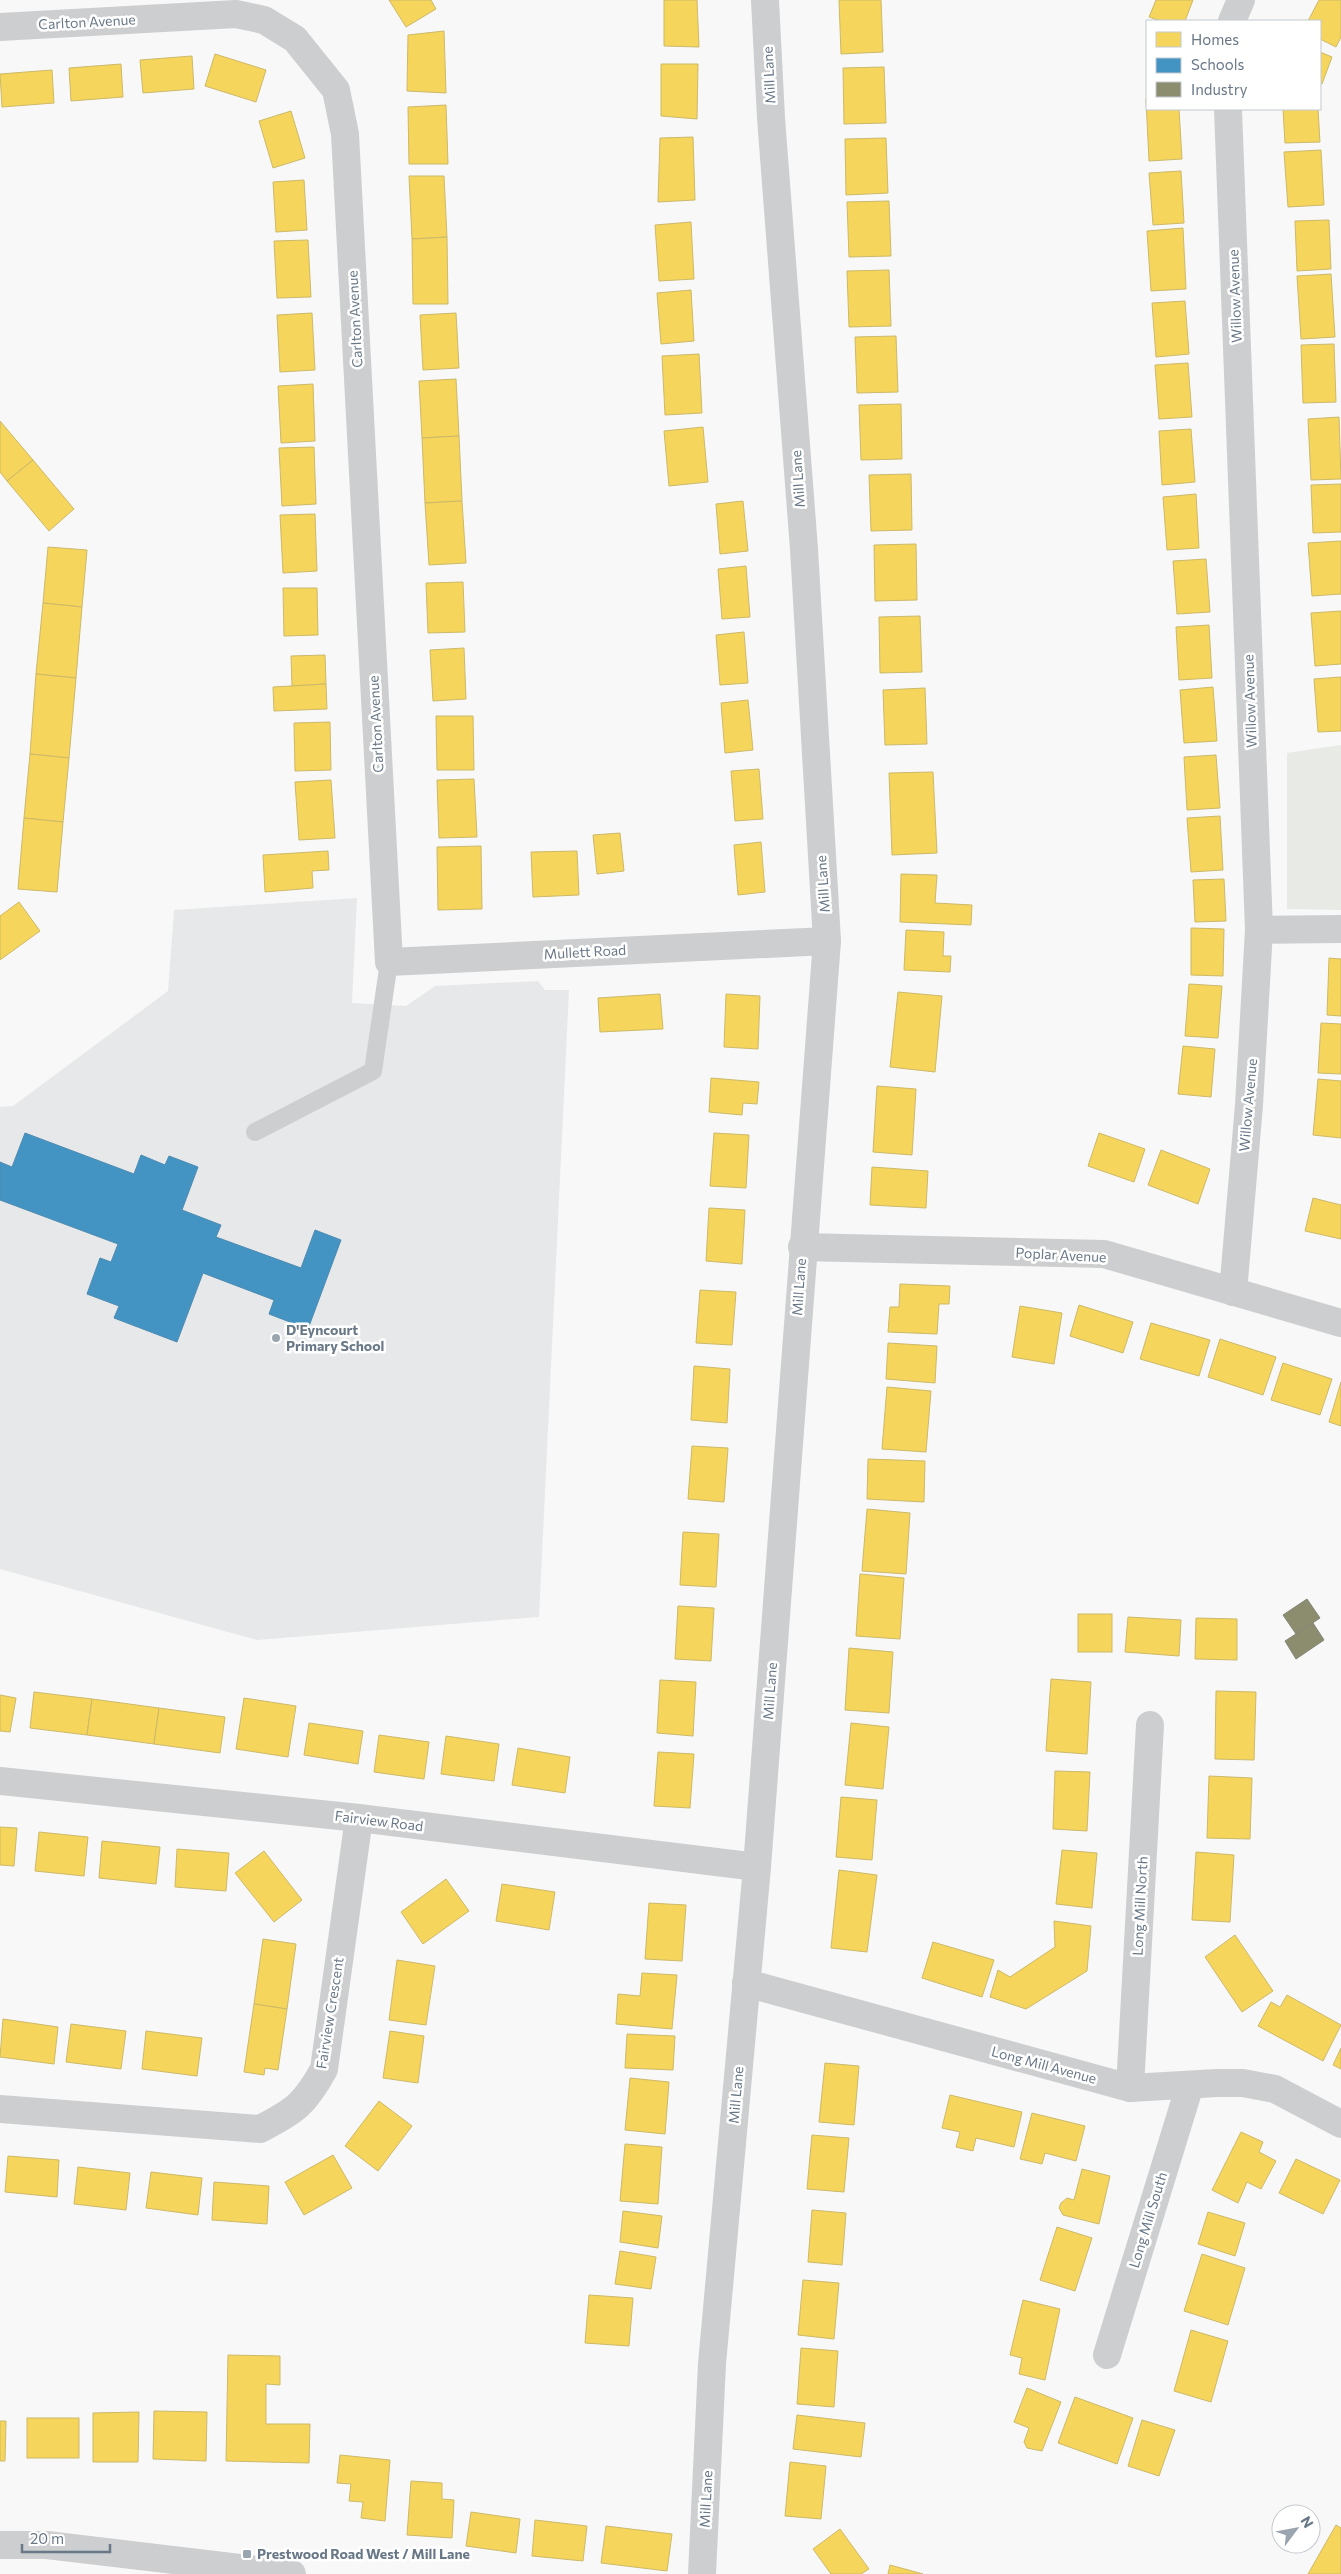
<svg xmlns="http://www.w3.org/2000/svg" width="1341" height="2574" font-family="Commissioner,sans-serif">
  <rect width="100%" height="100%" fill="#f8f8f8"/>
  <polygon fill="#e7e8e9" points="357,898 352,1003 406,1006 435,986 538,981 545,990 569,990 539,1617 257,1640 0,1569 0,1107 13,1106 168,991 174,910"/>
  <polygon fill="#e7eae5" points="1341,745 1341,910 1287,909 1287,753"/>
  <g fill="#f6d55c" stroke="#ccb969">
    <polygon points="389,0 431,0 436,9 406,27"/>
    <polygon points="664,0 697,0 699,47 664,46"/>
    <polygon points="839,0 881,0 883,52 841,54"/>
    <polygon points="1156,0 1193,0 1185,21 1161,21 1149,17"/>
    <polygon points="1319,0 1341,0 1341,37 1336,47 1320,39 1320,21 1308,21"/>
    <polygon points="444,31 446,93 407,91 408,35"/>
    <polygon points="1320,52 1332,57 1322,84 1320,83"/>
    <polygon points="215,54 266,70 256,102 205,86"/>
    <polygon points="192,56 194,89 143,93 140,60"/>
    <polygon points="121,64 123,97 71,101 69,68"/>
    <polygon points="661,64 698,64 697,119 661,116"/>
    <polygon points="884,67 886,123 844,124 843,68"/>
    <polygon points="52,70 54,103 2,107 0,74"/>
    <polygon points="1146,99 1147,109 1179,109 1182,159 1149,161"/>
    <polygon points="446,105 448,164 409,164 408,107"/>
    <polygon points="1283,109 1318,109 1320,142 1285,143"/>
    <polygon points="291,111 305,158 273,168 259,121"/>
    <polygon points="693,137 695,200 658,202 660,138"/>
    <polygon points="886,138 888,193 846,195 845,139"/>
    <polygon points="1321,150 1324,205 1288,207 1284,152"/>
    <polygon points="1181,171 1184,223 1153,225 1149,173"/>
    <polygon points="409,176 444,176 447,237 412,239"/>
    <polygon points="304,180 307,230 276,232 273,182"/>
    <polygon points="889,201 891,256 849,257 847,202"/>
    <polygon points="1329,220 1331,269 1297,271 1295,221"/>
    <polygon points="691,222 694,279 659,281 655,225"/>
    <polygon points="1183,228 1186,289 1151,291 1147,231"/>
    <polygon points="447,237 448,304 413,304 412,239"/>
    <polygon points="308,240 311,297 277,298 274,241"/>
    <polygon points="889,270 891,326 849,327 847,271"/>
    <polygon points="1331,274 1335,337 1301,339 1297,276"/>
    <polygon points="691,290 694,341 661,344 657,293"/>
    <polygon points="1185,301 1189,354 1156,357 1152,303"/>
    <polygon points="312,313 315,370 280,372 277,315"/>
    <polygon points="456,313 459,368 423,370 420,315"/>
    <polygon points="896,336 898,392 857,393 855,337"/>
    <polygon points="1334,344 1336,402 1303,403 1301,345"/>
    <polygon points="699,354 702,413 665,415 662,356"/>
    <polygon points="1188,363 1192,417 1159,419 1155,365"/>
    <polygon points="456,379 459,436 422,438 419,381"/>
    <polygon points="313,384 315,441 281,443 278,386"/>
    <polygon points="901,404 902,459 861,460 859,405"/>
    <polygon points="1339,417 1341,479 1311,480 1308,419"/>
    <polygon points="0,421 33,460 7,481 0,472"/>
    <polygon points="703,427 708,482 669,486 664,431"/>
    <polygon points="1191,429 1195,482 1162,485 1159,431"/>
    <polygon points="459,436 462,501 425,503 422,438"/>
    <polygon points="314,447 316,504 282,506 279,448"/>
    <polygon points="33,460 74,509 49,531 7,481"/>
    <polygon points="911,474 912,530 871,531 869,475"/>
    <polygon points="1341,484 1341,532 1313,533 1311,485"/>
    <polygon points="1196,494 1199,548 1167,550 1163,497"/>
    <polygon points="462,501 466,563 429,565 425,503"/>
    <polygon points="743,501 748,551 720,554 716,504"/>
    <polygon points="315,514 317,571 283,573 280,515"/>
    <polygon points="1341,541 1341,594 1312,596 1308,543"/>
    <polygon points="916,544 917,600 875,601 874,545"/>
    <polygon points="48,547 87,550 82,607 43,603"/>
    <polygon points="1206,559 1210,612 1177,614 1173,561"/>
    <polygon points="746,566 750,617 722,619 718,569"/>
    <polygon points="463,582 465,632 428,633 426,583"/>
    <polygon points="283,588 317,588 318,635 284,636"/>
    <polygon points="43,603 82,607 76,678 36,674"/>
    <polygon points="1341,611 1341,664 1315,666 1311,613"/>
    <polygon points="920,616 922,672 880,673 879,617"/>
    <polygon points="1209,625 1212,678 1179,680 1176,627"/>
    <polygon points="744,632 748,683 720,685 716,635"/>
    <polygon points="464,648 466,699 433,701 430,650"/>
    <polygon points="325,655 326,684 292,686 291,656"/>
    <polygon points="36,674 76,678 69,758 30,754"/>
    <polygon points="1341,677 1341,731 1318,732 1314,679"/>
    <polygon points="326,684 327,709 274,711 273,687"/>
    <polygon points="1213,687 1217,741 1184,743 1180,690"/>
    <polygon points="925,688 927,744 885,745 883,690"/>
    <polygon points="748,700 753,750 725,753 721,703"/>
    <polygon points="436,716 473,716 474,770 437,770"/>
    <polygon points="330,722 331,770 295,771 294,723"/>
    <polygon points="30,754 69,758 63,822 24,818"/>
    <polygon points="1216,755 1220,808 1187,810 1184,757"/>
    <polygon points="759,769 763,819 735,821 731,771"/>
    <polygon points="933,772 937,853 892,855 889,773"/>
    <polygon points="474,779 477,837 439,838 437,780"/>
    <polygon points="331,780 335,838 299,840 295,782"/>
    <polygon points="1220,816 1223,870 1191,872 1187,818"/>
    <polygon points="24,818 63,822 57,892 18,889"/>
    <polygon points="620,833 624,871 597,874 593,835"/>
    <polygon points="761,842 765,892 738,895 734,845"/>
    <polygon points="481,846 482,909 438,910 437,847"/>
    <polygon points="328,851 329,870 312,871 313,888 265,892 263,855"/>
    <polygon points="577,851 579,895 533,897 531,852"/>
    <polygon points="901,874 937,875 935,903 972,905 971,925 900,922"/>
    <polygon points="1224,879 1226,921 1195,922 1193,880"/>
    <polygon points="19,902 40,931 0,960 0,916"/>
    <polygon points="1191,928 1224,929 1223,976 1191,975"/>
    <polygon points="906,930 944,932 943,956 951,956 950,972 904,970"/>
    <polygon points="1329,958 1341,959 1341,1016 1327,1015"/>
    <polygon points="1189,984 1222,986 1218,1038 1185,1036"/>
    <polygon points="898,992 942,996 935,1072 890,1067"/>
    <polygon points="660,994 663,1029 600,1032 598,998"/>
    <polygon points="726,994 760,996 758,1049 724,1047"/>
    <polygon points="1321,1023 1341,1024 1341,1074 1318,1073"/>
    <polygon points="1183,1046 1215,1049 1211,1097 1178,1094"/>
    <polygon points="711,1078 759,1082 757,1104 743,1103 742,1115 709,1112"/>
    <polygon points="1318,1079 1341,1081 1341,1138 1313,1135"/>
    <polygon points="877,1086 916,1089 912,1155 873,1152"/>
    <polygon points="714,1133 749,1135 746,1188 710,1186"/>
    <polygon points="1099,1133 1145,1149 1134,1182 1088,1166"/>
    <polygon points="1161,1150 1210,1169 1198,1204 1148,1185"/>
    <polygon points="872,1167 928,1171 926,1208 870,1205"/>
    <polygon points="1313,1198 1341,1205 1341,1239 1305,1231"/>
    <polygon points="709,1208 745,1210 742,1264 706,1261"/>
    <polygon points="900,1284 950,1286 949,1304 939,1304 937,1334 888,1332 890,1307 899,1307"/>
    <polygon points="700,1290 736,1292 732,1345 696,1343"/>
    <polygon points="1079,1305 1133,1322 1123,1353 1070,1336"/>
    <polygon points="1020,1306 1062,1313 1054,1364 1012,1357"/>
    <polygon points="1151,1323 1210,1340 1199,1376 1140,1359"/>
    <polygon points="1220,1339 1276,1357 1263,1395 1208,1377"/>
    <polygon points="888,1343 937,1346 935,1383 886,1379"/>
    <polygon points="1283,1363 1332,1379 1320,1415 1271,1400"/>
    <polygon points="694,1366 730,1369 727,1423 691,1420"/>
    <polygon points="1341,1382 1341,1426 1329,1422"/>
    <polygon points="887,1387 931,1391 926,1452 882,1449"/>
    <polygon points="692,1446 728,1448 724,1502 688,1499"/>
    <polygon points="868,1459 925,1461 924,1502 867,1499"/>
    <polygon points="867,1509 910,1513 906,1574 862,1571"/>
    <polygon points="683,1532 719,1534 716,1587 680,1585"/>
    <polygon points="860,1574 904,1578 900,1639 856,1636"/>
    <polygon points="678,1606 714,1608 711,1661 675,1659"/>
    <rect x="1078" y="1614" width="34" height="38"/>
    <polygon points="1128,1617 1181,1620 1179,1656 1125,1652"/>
    <polygon points="1196,1618 1237,1619 1237,1660 1195,1659"/>
    <polygon points="849,1648 893,1652 889,1713 845,1710"/>
    <polygon points="1051,1679 1091,1682 1087,1754 1046,1751"/>
    <polygon points="660,1680 696,1682 693,1736 657,1733"/>
    <polygon points="1216,1691 1256,1692 1254,1760 1215,1759"/>
    <polygon points="34,1692 92,1699 87,1735 30,1728"/>
    <polygon points="0,1695 16,1698 10,1732 0,1731"/>
    <polygon points="244,1698 296,1706 288,1757 236,1749"/>
    <polygon points="92,1699 159,1708 154,1744 87,1735"/>
    <polygon points="159,1708 225,1717 220,1753 154,1744"/>
    <polygon points="309,1723 363,1731 358,1764 304,1755"/>
    <polygon points="851,1723 889,1727 883,1789 845,1785"/>
    <polygon points="379,1735 429,1742 424,1779 374,1772"/>
    <polygon points="446,1736 499,1744 494,1781 441,1774"/>
    <polygon points="518,1748 570,1757 565,1793 512,1785"/>
    <polygon points="658,1752 694,1754 690,1808 654,1806"/>
    <polygon points="1055,1771 1090,1772 1087,1831 1053,1829"/>
    <polygon points="1209,1776 1252,1778 1250,1839 1207,1838"/>
    <polygon points="841,1797 877,1800 872,1860 836,1857"/>
    <polygon points="0,1827 17,1828 14,1866 0,1865"/>
    <polygon points="39,1832 88,1837 84,1876 35,1871"/>
    <polygon points="102,1841 160,1847 156,1884 99,1878"/>
    <polygon points="177,1849 229,1853 226,1891 175,1887"/>
    <polygon points="1062,1850 1097,1853 1092,1908 1056,1904"/>
    <polygon points="264,1851 302,1900 274,1922 235,1873"/>
    <polygon points="1196,1852 1234,1855 1230,1922 1192,1920"/>
    <polygon points="839,1870 877,1875 867,1952 831,1948"/>
    <polygon points="446,1879 469,1911 423,1944 401,1912"/>
    <polygon points="502,1884 555,1892 549,1930 496,1921"/>
    <polygon points="649,1903 686,1905 682,1961 645,1959"/>
    <polygon points="1054,1921 1091,1926 1087,1971 1026,2009 990,1997 998,1970 1010,1977 1055,1947"/>
    <polygon points="1235,1935 1273,1991 1242,2012 1205,1957"/>
    <polygon points="263,1939 296,1944 287,2009 254,2004"/>
    <polygon points="933,1942 994,1960 982,1997 922,1978"/>
    <polygon points="397,1960 435,1966 426,2025 389,2020"/>
    <polygon points="642,1973 677,1975 672,2029 616,2024 618,1994 640,1996"/>
    <polygon points="1287,1995 1341,2025 1323,2061 1258,2026 1271,2002 1280,2007"/>
    <polygon points="254,2004 287,2009 278,2070 265,2068 264,2075 244,2072"/>
    <polygon points="3,2019 58,2027 54,2064 0,2057"/>
    <polygon points="71,2024 126,2031 121,2069 66,2062"/>
    <polygon points="146,2031 202,2038 197,2076 142,2069"/>
    <polygon points="390,2031 424,2036 418,2083 383,2078"/>
    <polygon points="627,2034 675,2036 673,2070 625,2068"/>
    <polygon points="1341,2048 1341,2069 1333,2065"/>
    <polygon points="825,2063 859,2066 854,2125 819,2122"/>
    <polygon points="630,2078 669,2082 665,2134 625,2130"/>
    <polygon points="950,2095 1022,2112 1014,2147 976,2138 973,2151 956,2147 960,2132 942,2128"/>
    <polygon points="379,2101 412,2126 378,2171 345,2146"/>
    <polygon points="1032,2113 1085,2126 1076,2161 1045,2153 1042,2164 1020,2159"/>
    <polygon points="1241,2132 1263,2142 1259,2152 1276,2161 1261,2189 1247,2182 1238,2203 1212,2190"/>
    <polygon points="812,2135 849,2138 844,2192 807,2189"/>
    <polygon points="625,2144 662,2147 658,2204 620,2201"/>
    <polygon points="333,2155 352,2188 304,2215 285,2182"/>
    <polygon points="8,2156 59,2160 57,2197 5,2192"/>
    <polygon points="1296,2159 1340,2180 1323,2214 1279,2193"/>
    <polygon points="78,2167 130,2173 126,2210 74,2204"/>
    <polygon points="1082,2169 1110,2176 1099,2224 1063,2215 1059,2208 1061,2203 1067,2198 1074,2200"/>
    <polygon points="151,2172 202,2178 198,2215 146,2208"/>
    <polygon points="214,2182 269,2186 267,2224 212,2220"/>
    <polygon points="812,2210 846,2213 842,2265 808,2262"/>
    <polygon points="623,2211 662,2216 658,2248 620,2242"/>
    <polygon points="1208,2212 1245,2223 1235,2256 1198,2244"/>
    <polygon points="1057,2227 1092,2238 1075,2291 1040,2280"/>
    <polygon points="620,2251 656,2257 651,2289 615,2284"/>
    <polygon points="1202,2254 1245,2268 1228,2325 1184,2311"/>
    <polygon points="803,2280 839,2283 834,2339 798,2335"/>
    <polygon points="589,2295 633,2298 629,2346 585,2343"/>
    <polygon points="1023,2300 1060,2309 1045,2380 1019,2374 1022,2358 1010,2355"/>
    <polygon points="1191,2330 1228,2341 1211,2402 1174,2391"/>
    <polygon points="801,2348 838,2351 834,2407 797,2404"/>
    <polygon points="228,2355 280,2356 280,2385 266,2384 266,2424 310,2424 309,2463 226,2461"/>
    <polygon points="1027,2388 1061,2402 1042,2451 1027,2448 1024,2442 1029,2428 1014,2422"/>
    <polygon points="1075,2397 1133,2418 1117,2464 1058,2443"/>
    <polygon points="154,2411 207,2412 206,2461 153,2459"/>
    <polygon points="139,2412 138,2462 93,2462 93,2413"/>
    <polygon points="797,2415 865,2423 861,2457 793,2449"/>
    <rect x="27" y="2418" width="52" height="40"/>
    <polygon points="1142,2420 1175,2430 1159,2476 1128,2466"/>
    <polygon points="0,2421 6,2421 5,2461 0,2461"/>
    <polygon points="340,2455 390,2460 385,2521 361,2518 363,2502 349,2501 351,2484 337,2483"/>
    <polygon points="790,2462 826,2466 821,2519 785,2516"/>
    <polygon points="411,2481 442,2483 442,2499 454,2500 452,2538 407,2535"/>
    <polygon points="471,2512 520,2519 516,2553 466,2546"/>
    <polygon points="535,2520 587,2526 583,2561 532,2556"/>
    <polygon points="1336,2525 1341,2528 1341,2574 1308,2574"/>
    <polygon points="606,2526 672,2534 667,2571 601,2563"/>
    <polygon points="840,2529 869,2569 861,2574 831,2574 813,2549"/>
    <polygon points="890,2565 923,2574 888,2574"/>
  </g>
  <polygon fill="#4393c3" stroke="#4e8bb1" points="25,1133 134,1174 141,1155 165,1165 169,1156 198,1167 182,1210 221,1225 216,1237 301,1268 315,1230 341,1240 308,1329 269,1314 274,1300 203,1273 177,1342 114,1318 119,1306 87,1294 100,1258 111,1262 118,1244 0,1200 0,1162 12,1167"/>
  <g fill="#8c8c6e" stroke="#828676">
    <polygon points="1307,1599 1320,1618 1296,1634 1283,1615"/>
    <polygon points="1313,1623 1324,1640 1296,1659 1285,1641"/>
  </g>
  <g fill="none" stroke-linecap="round" stroke-linejoin="round">
    <polyline stroke="#cdcecf" stroke-width="18" points="255,1132 373,1071 389,962"/>
    <g stroke="#cdcecf" stroke-width="28">
      <polyline points="1232,21 1241,0"/>
      <polyline points="0,27 236,14 264,20 295,39 336,90 345,134 389,962 827,941"/>
      <polyline points="1228,109 1259,930 1249,1105 1233,1292"/>
      <polyline points="1259,930 1341,929"/>
      <polyline points="802,1247 1104,1254 1341,1323"/>
      <polyline points="0,1781 359,1818 757,1867"/>
      <polyline points="746,1983 1130,2088 1217,2083 1243,2083 1275,2089 1341,2124"/>
      <polyline points="1130,2088 1150,1725"/>
      <path d="M 0,2109 L 260,2129 C 295,2111 305,2104 324,2069 L 359,1818"/>
      <polyline points="1107,2355 1190,2085"/>
      <polyline points="702,2574 712,2364 757,1867 827,941 804,549 771,118 765,0"/>
    </g>
    <polyline stroke="#cdcecf" stroke-width="28" points="0,2545 47,2545 292,2574"/>
  </g>
  <g fill="#9ba5af" stroke="#fff" stroke-width="2">
    <circle cx="276" cy="1338" r="5"/>
    <rect x="242" y="2549" width="10" height="10" rx="2.5"/>
  </g>
  <g text-anchor="middle" stroke-width="5" stroke-linejoin="round" paint-order="stroke">
    <g font-size="14" fill="#697887" stroke="#fff">
      <text transform="translate(87 22) rotate(-3)" y="5">Carlton Avenue</text>
      <text transform="translate(769 75) rotate(-93)" y="5">Mill Lane</text>
      <text transform="translate(1235 296) rotate(-92)" y="5">Willow Avenue</text>
      <text transform="translate(355 319) rotate(-93)" y="5">Carlton Avenue</text>
      <text transform="translate(798 479) rotate(-94)" y="5">Mill Lane</text>
      <text transform="translate(1250 701) rotate(-92)" y="5">Willow Avenue</text>
      <text transform="translate(376 724) rotate(-93)" y="5">Carlton Avenue</text>
      <text transform="translate(823 884) rotate(-94)" y="5">Mill Lane</text>
      <text transform="translate(585 952) rotate(-3)" y="5">Mullett Road</text>
      <text transform="translate(1248 1105) rotate(-85)" y="5">Willow Avenue</text>
      <text transform="translate(1061 1255) rotate(3)" y="5">Poplar Avenue</text>
      <text transform="translate(799 1287) rotate(-86)" y="5">Mill Lane</text>
      <text transform="translate(770 1691) rotate(-86)" y="5">Mill Lane</text>
      <text transform="translate(379 1821) rotate(7)" y="5">Fairview Road</text>
      <text transform="translate(1140 1906) rotate(-87)" y="5">Long Mill North</text>
      <text transform="translate(330 2013) rotate(-81)" y="5">Fairview Crescent</text>
      <text transform="translate(1044 2065) rotate(15)" y="5">Long Mill Avenue</text>
      <text transform="translate(736 2095) rotate(-85)" y="5">Mill Lane</text>
      <text transform="translate(1148 2220) rotate(-73)" y="5">Long Mill South</text>
      <text transform="translate(706 2499) rotate(-87)" y="5">Mill Lane</text>
    </g>
    <g font-size="14" font-weight="bold" fill="#697887" stroke="#fff" text-anchor="start">
      <text x="286" y="1335">D'Eyncourt<tspan x="286" dy="16">Primary School</tspan></text>
      <text x="257" y="2559">Prestwood Road West / Mill Lane</text>
    </g>
  </g>
  <rect x="1146" y="20" width="175" height="90" fill="#ffffff" stroke="#c3c9cf"/>
  <rect x="1156" y="32" width="25" height="15" fill="#f6d55c" stroke="#c3c9cf"/>
  <text x="1191" y="45" font-size="15" fill="#697887">Homes</text>
  <rect x="1156" y="58" width="25" height="15" fill="#4393c3" stroke="#c3c9cf"/>
  <text x="1191" y="70" font-size="15" fill="#697887">Schools</text>
  <rect x="1156" y="82" width="25" height="15" fill="#8c8c6e" stroke="#c3c9cf"/>
  <text x="1191" y="95" font-size="15" fill="#697887">Industry</text>
  <g transform="translate(1296 2529) rotate(58)"><circle r="24" fill="#ffffff" stroke="#c3c9cf"/>
  <path d="M0-4L9 19L0 12L-9 19Z" fill="#9ba5af"/>
  <text y="-8" font-size="14" font-weight="bold" text-anchor="middle" fill="#697887">N</text>
  </g>
  <path d="M22 2544v8h88v-8" fill="none" stroke="#697887" stroke-width="2.5"/>
  <text x="30" y="2544" font-size="15" fill="#697887" stroke="#ffffff" stroke-width="4" paint-order="stroke">20 m</text>
</svg>
